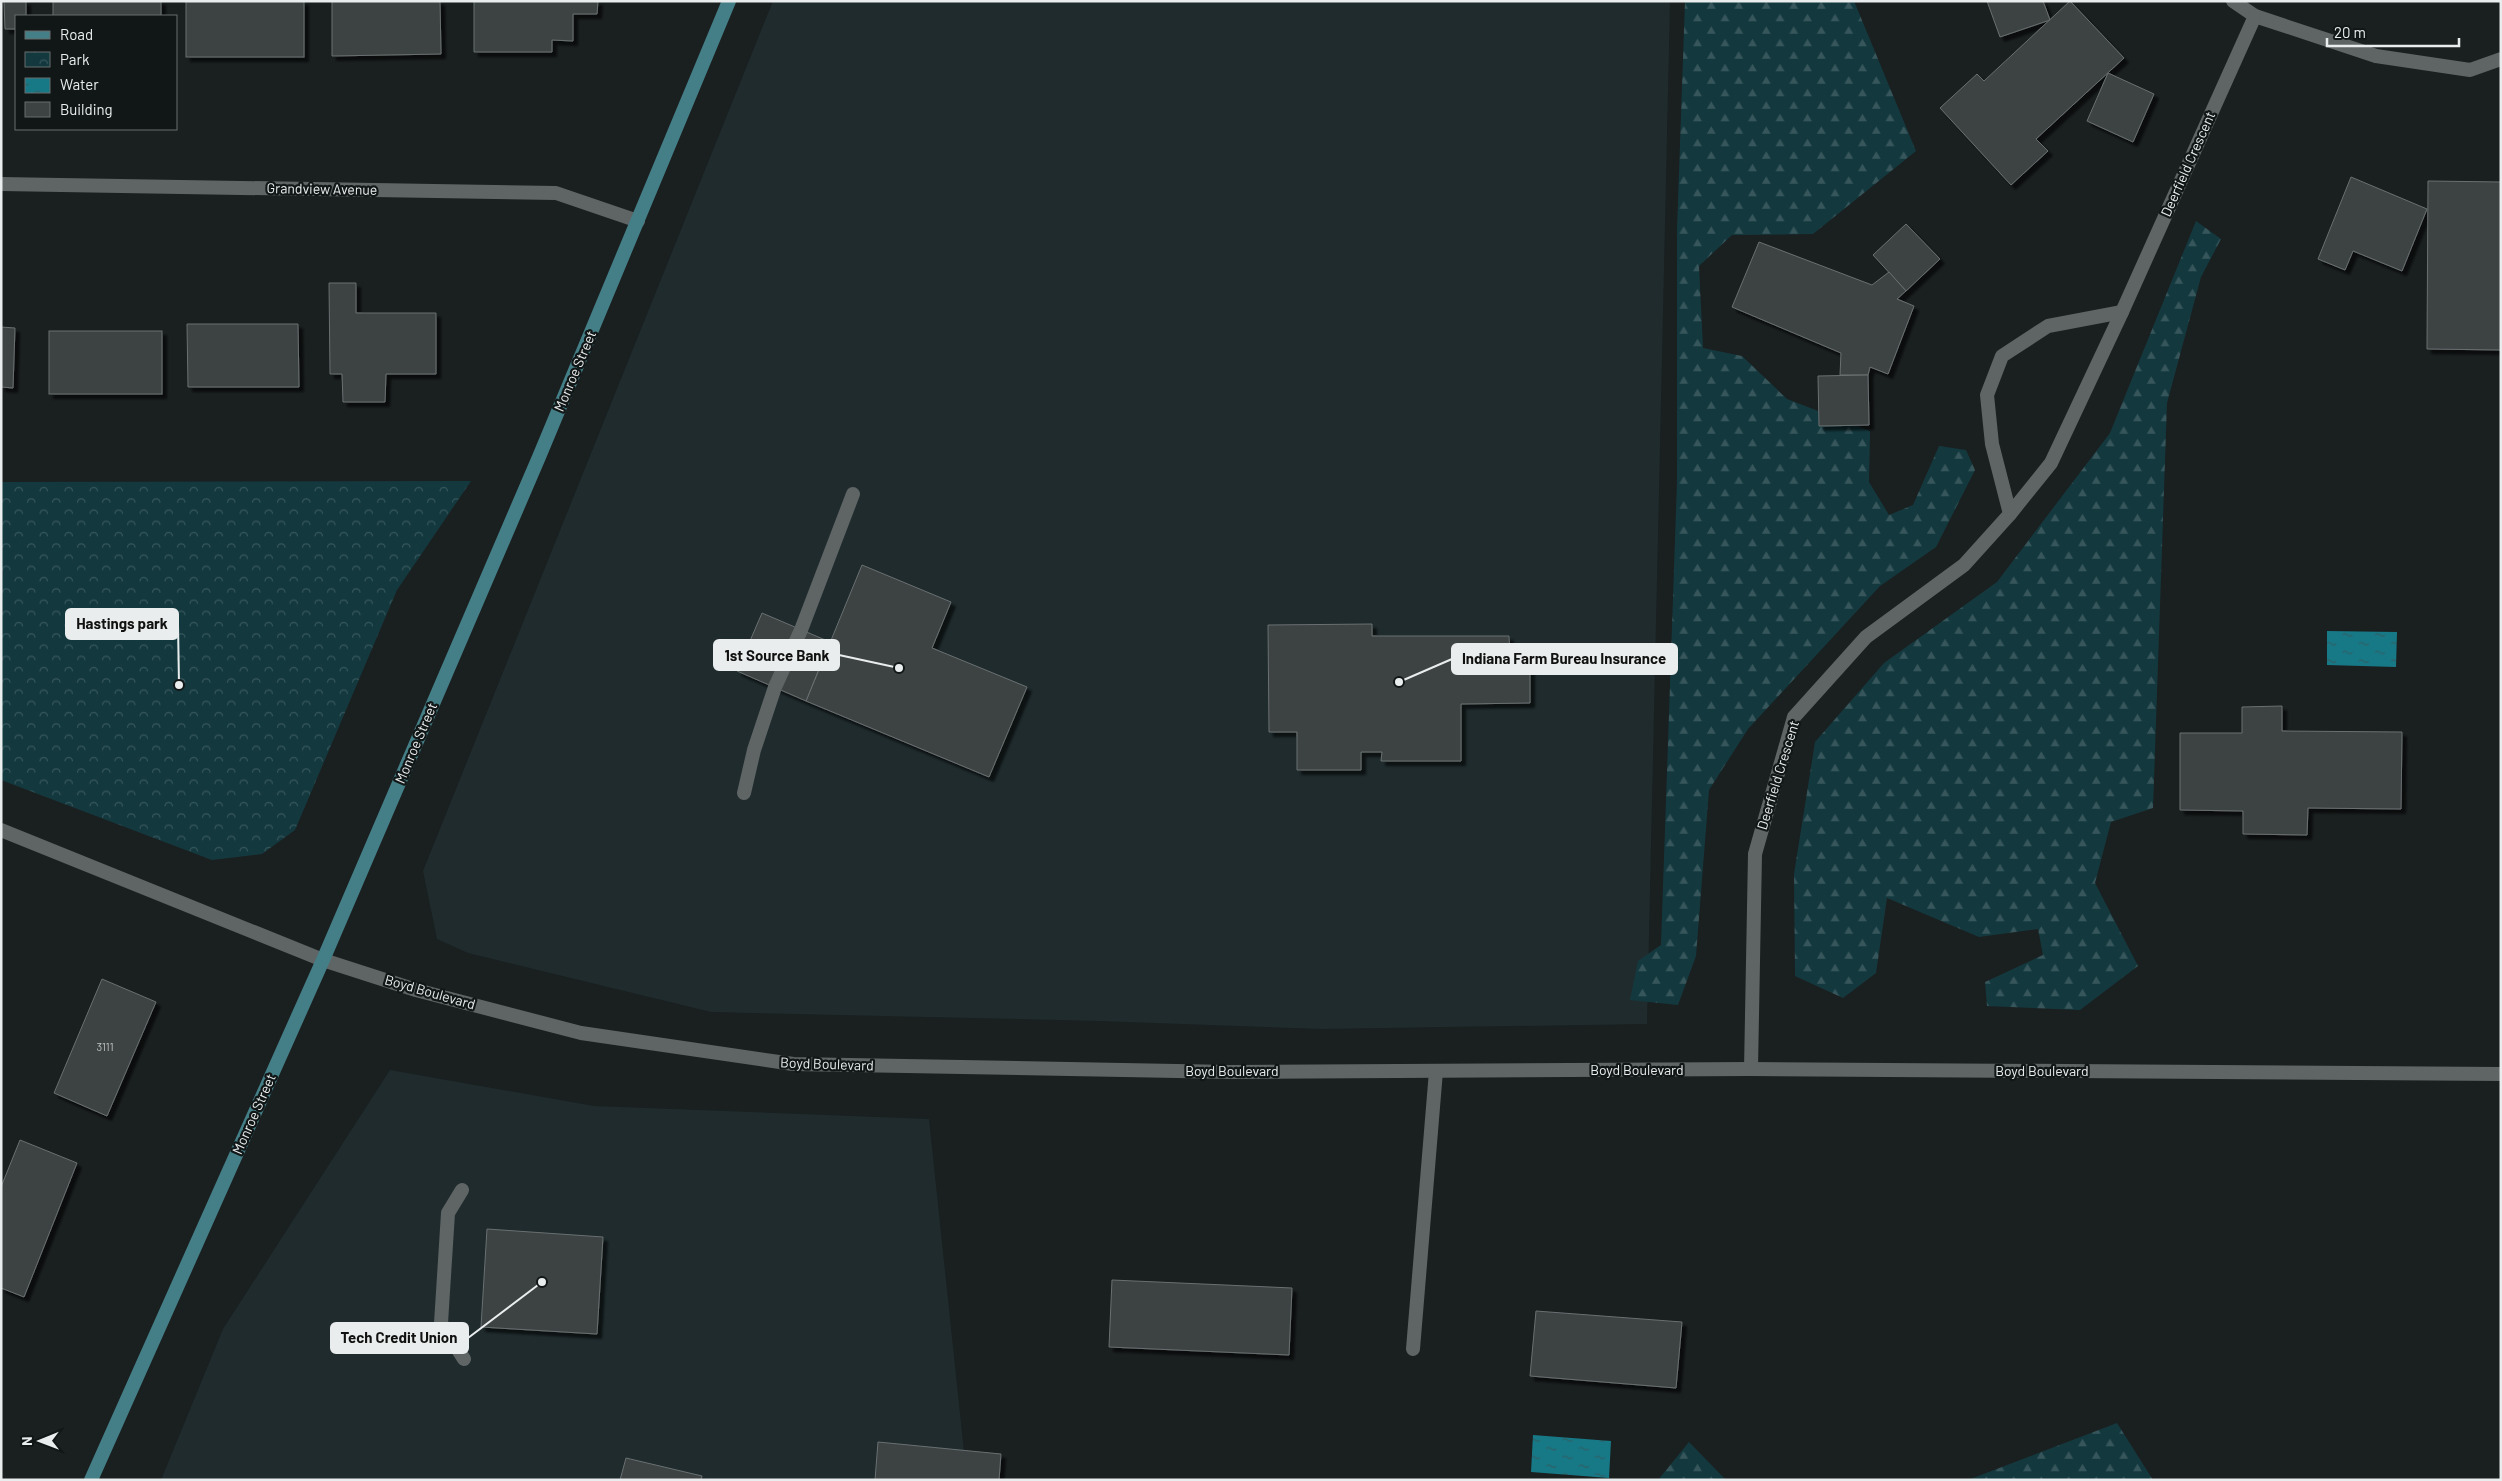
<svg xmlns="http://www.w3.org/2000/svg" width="2502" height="1481" font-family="Barlow,sans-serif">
  <defs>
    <pattern id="forest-firs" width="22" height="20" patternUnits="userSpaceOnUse" patternTransform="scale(1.25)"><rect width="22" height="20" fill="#13393f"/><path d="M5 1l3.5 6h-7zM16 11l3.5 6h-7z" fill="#36565b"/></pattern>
    <pattern id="park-crowns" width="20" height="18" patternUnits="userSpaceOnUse" patternTransform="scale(1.25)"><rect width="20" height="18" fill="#13393f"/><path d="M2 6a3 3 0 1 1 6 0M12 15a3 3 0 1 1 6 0" fill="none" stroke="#36565b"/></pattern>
    <pattern id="water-ripples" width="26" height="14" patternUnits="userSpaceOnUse" patternTransform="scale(1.25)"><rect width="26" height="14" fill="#177886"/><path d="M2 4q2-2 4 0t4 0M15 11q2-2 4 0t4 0" fill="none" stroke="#2e6066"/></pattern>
    <filter id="shadow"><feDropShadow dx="4.5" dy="4.5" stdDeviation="1" flood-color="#0009"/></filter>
  </defs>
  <rect width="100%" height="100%" fill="#1a1f20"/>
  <g fill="#1f2b2d">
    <polygon points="773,1 1670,1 1647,1024 1322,1029 1099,1021 711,1012 468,953 437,939 423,871"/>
    <polygon points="390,1070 594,1106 929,1119 967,1480 161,1480 223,1329"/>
  </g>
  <g fill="url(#forest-firs)">
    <polygon points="1685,1 1854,1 1916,151 1813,234 1732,235 1699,266 1703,348 1742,356 1787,399 1870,431 1869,482 1889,515 1913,505 1939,446 1966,450 1975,470 1936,547 1880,586 1748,729 1709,790 1696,956 1678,1005 1630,1000 1638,961 1661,945 1677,482 1677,230"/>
    <polygon points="2196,221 2221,239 2201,277 2167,403 2153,808 2111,822 2095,883 2138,966 2080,1010 1987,1006 1985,982 2043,955 2038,929 1979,937 1887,898 1876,973 1843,998 1795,976 1794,874 1815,742 1884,663 1997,582 2110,433"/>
    <polygon points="2117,1423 2153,1480 1968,1480"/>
    <polygon points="1689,1442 1726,1480 1658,1480"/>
  </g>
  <polygon fill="url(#park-crowns)" points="471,481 397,590 295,830 262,854 212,860 1,780 1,482"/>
  <g fill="url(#water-ripples)">
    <polygon points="2327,631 2397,632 2396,667 2327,665"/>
    <polygon points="1533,1435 1611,1441 1609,1478 1531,1472"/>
  </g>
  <g fill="#3d4243" stroke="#6a7071" filter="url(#shadow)">
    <polygon points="4,1 26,1 26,16 16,16 16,29 5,29"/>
    <rect x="53" y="1" width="108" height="15"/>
    <rect x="186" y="1" width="118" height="56"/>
    <polygon points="332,1 440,1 441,54 332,56"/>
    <polygon points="474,1 598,1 597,14 573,14 573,41 552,40 552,52 474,52"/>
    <polygon points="1987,1 2043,1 2050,20 2000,37"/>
    <polygon points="2070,1 2124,58 2036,139 2048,151 2011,185 1940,108 1977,74 1984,81"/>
    <polygon points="2108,73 2154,94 2133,142 2087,121"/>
    <polygon points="2351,177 2427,209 2402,271 2353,251 2345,270 2318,259"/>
    <polygon points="2428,181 2501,182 2501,350 2427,349"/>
    <polygon points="1906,224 1940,259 1906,291 1873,255"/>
    <polygon points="1759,242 1872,285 1889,272 1906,291 1897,299 1914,306 1888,374 1870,367 1868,375 1840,375 1841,353 1732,307"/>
    <polygon points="329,283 356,283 356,313 436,313 436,374 386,374 385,402 343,402 342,374 330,374"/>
    <polygon points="187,324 298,324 299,387 188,387"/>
    <polygon points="1,327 15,328 13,388 1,387"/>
    <rect x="49" y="331" width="113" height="63"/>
    <polygon points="1868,375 1869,425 1819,426 1818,376"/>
    <polygon points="862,565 951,602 932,648 1027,687 989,777 806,701"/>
    <polygon points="762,613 830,642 806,701 737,671"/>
    <polygon points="1372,624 1372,636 1509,636 1510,660 1530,660 1530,703 1461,704 1461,761 1381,761 1382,752 1361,752 1361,770 1297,770 1297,732 1269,732 1268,625"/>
    <polygon points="2282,706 2282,731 2402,732 2401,809 2308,808 2307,835 2243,834 2243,811 2180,810 2180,733 2242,733 2242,707"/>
    <polygon points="102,979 156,1002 107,1116 54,1093"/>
    <polygon points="20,1140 77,1163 24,1297 1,1288 1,1187"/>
    <polygon points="487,1229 603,1237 597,1334 481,1327"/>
    <polygon points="1112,1280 1292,1288 1289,1355 1109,1347"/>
    <polygon points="1536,1311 1682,1322 1676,1388 1530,1376"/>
    <polygon points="878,1442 1001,1454 999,1480 875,1480"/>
    <polygon points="626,1458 702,1476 701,1480 620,1480"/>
  </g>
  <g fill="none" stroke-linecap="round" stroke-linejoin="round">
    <g stroke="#5f6465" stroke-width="14">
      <polyline points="744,793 754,750 775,687 801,630 853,494"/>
      <polyline points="462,1190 448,1213 441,1323 464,1359"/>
      <polyline points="1413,1349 1436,1071"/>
    </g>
    <g stroke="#5f6465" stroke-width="14">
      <polyline points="2233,1 2255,16 2376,56 2470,70 2501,59"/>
      <polyline points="1,184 556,193 638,221"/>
      <polyline points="2010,514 1992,444 1987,395 2002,356 2048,326 2122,312"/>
      <polyline points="1751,1069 1755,854 1794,717 1866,637 1964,565 2010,514 2051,463 2122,312 2255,16"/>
    </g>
    <polyline stroke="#5f6465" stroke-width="14" points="1,830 323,960 416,990 581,1033 793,1064 1230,1072 1751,1069 2501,1074"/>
    <polyline stroke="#447e86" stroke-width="14" points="91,1480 323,960 539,457 729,1"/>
  </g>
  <g text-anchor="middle" stroke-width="4.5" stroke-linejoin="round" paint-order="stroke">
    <g font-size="11" fill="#bfc2c2">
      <text x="105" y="1051">3111</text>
    </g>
    <g font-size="14" fill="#eaeded" stroke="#111616">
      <text transform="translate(2188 164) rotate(-66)" y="5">Deerfield Crescent</text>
      <text transform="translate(322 189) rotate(1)" y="5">Grandview Avenue</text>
      <text transform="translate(575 371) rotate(-67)" y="5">Monroe Street</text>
      <text transform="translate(416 743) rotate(-67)" y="5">Monroe Street</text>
      <text transform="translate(1778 775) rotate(-73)" y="5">Deerfield Crescent</text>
      <text transform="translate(430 992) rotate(16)" y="5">Boyd Boulevard</text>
      <text transform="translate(827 1064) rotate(2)" y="5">Boyd Boulevard</text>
      <text x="1637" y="1075">Boyd Boulevard</text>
      <text x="1232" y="1076">Boyd Boulevard</text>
      <text x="2042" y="1076">Boyd Boulevard</text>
      <text transform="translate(254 1114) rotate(-66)" y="5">Monroe Street</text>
    </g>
  </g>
  <path fill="none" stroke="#eaeded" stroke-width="2" d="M179 685L178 624M899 668L839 655M1399 682L1452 659M542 1282L468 1338"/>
  <g fill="#eaeded" stroke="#111616" stroke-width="2">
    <circle cx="179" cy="685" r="5"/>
    <circle cx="899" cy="668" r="5"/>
    <circle cx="1399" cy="682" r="5"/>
    <circle cx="542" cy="1282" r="5"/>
  </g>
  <g fill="#eaeded" stroke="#eaeded" stroke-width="2">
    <rect x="66" y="609" width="112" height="30" rx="5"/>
    <rect x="714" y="640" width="125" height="30" rx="5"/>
    <rect x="1452" y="644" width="225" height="30" rx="5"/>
    <rect x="331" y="1323" width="137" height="30" rx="5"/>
  </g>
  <g font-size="15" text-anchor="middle" font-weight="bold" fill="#111">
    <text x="122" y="629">Hastings park</text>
    <text x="777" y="661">1st Source Bank</text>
    <text x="1564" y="664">Indiana Farm Bureau Insurance</text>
    <text x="399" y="1343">Tech Credit Union</text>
  </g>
  <rect width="2502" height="1481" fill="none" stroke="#eaeded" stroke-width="5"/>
  <rect x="15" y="15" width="162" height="115" fill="#111616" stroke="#686c6c"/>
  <rect x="25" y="31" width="25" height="8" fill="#447e86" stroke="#686c6c"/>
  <text x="60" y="40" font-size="15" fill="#eaeded">Road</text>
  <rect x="25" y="52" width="25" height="15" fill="url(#park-crowns)" stroke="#686c6c"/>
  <text x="60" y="65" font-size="15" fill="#eaeded">Park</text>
  <rect x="25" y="78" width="25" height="15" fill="url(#water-ripples)" stroke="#686c6c"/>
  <text x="60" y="90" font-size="15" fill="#eaeded">Water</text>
  <rect x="25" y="102" width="25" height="15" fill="#3d4243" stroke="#686c6c"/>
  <text x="60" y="115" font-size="15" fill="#eaeded">Building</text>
  <g transform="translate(40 1441) rotate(269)" stroke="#111616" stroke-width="4" paint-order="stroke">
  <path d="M0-4L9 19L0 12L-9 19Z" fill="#eaeded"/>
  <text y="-8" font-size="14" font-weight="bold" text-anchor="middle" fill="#eaeded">N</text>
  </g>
  <path d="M2327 38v8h132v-8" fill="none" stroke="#eaeded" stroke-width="2.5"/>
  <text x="2334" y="38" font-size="15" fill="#eaeded" stroke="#111616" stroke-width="4" paint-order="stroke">20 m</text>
</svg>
